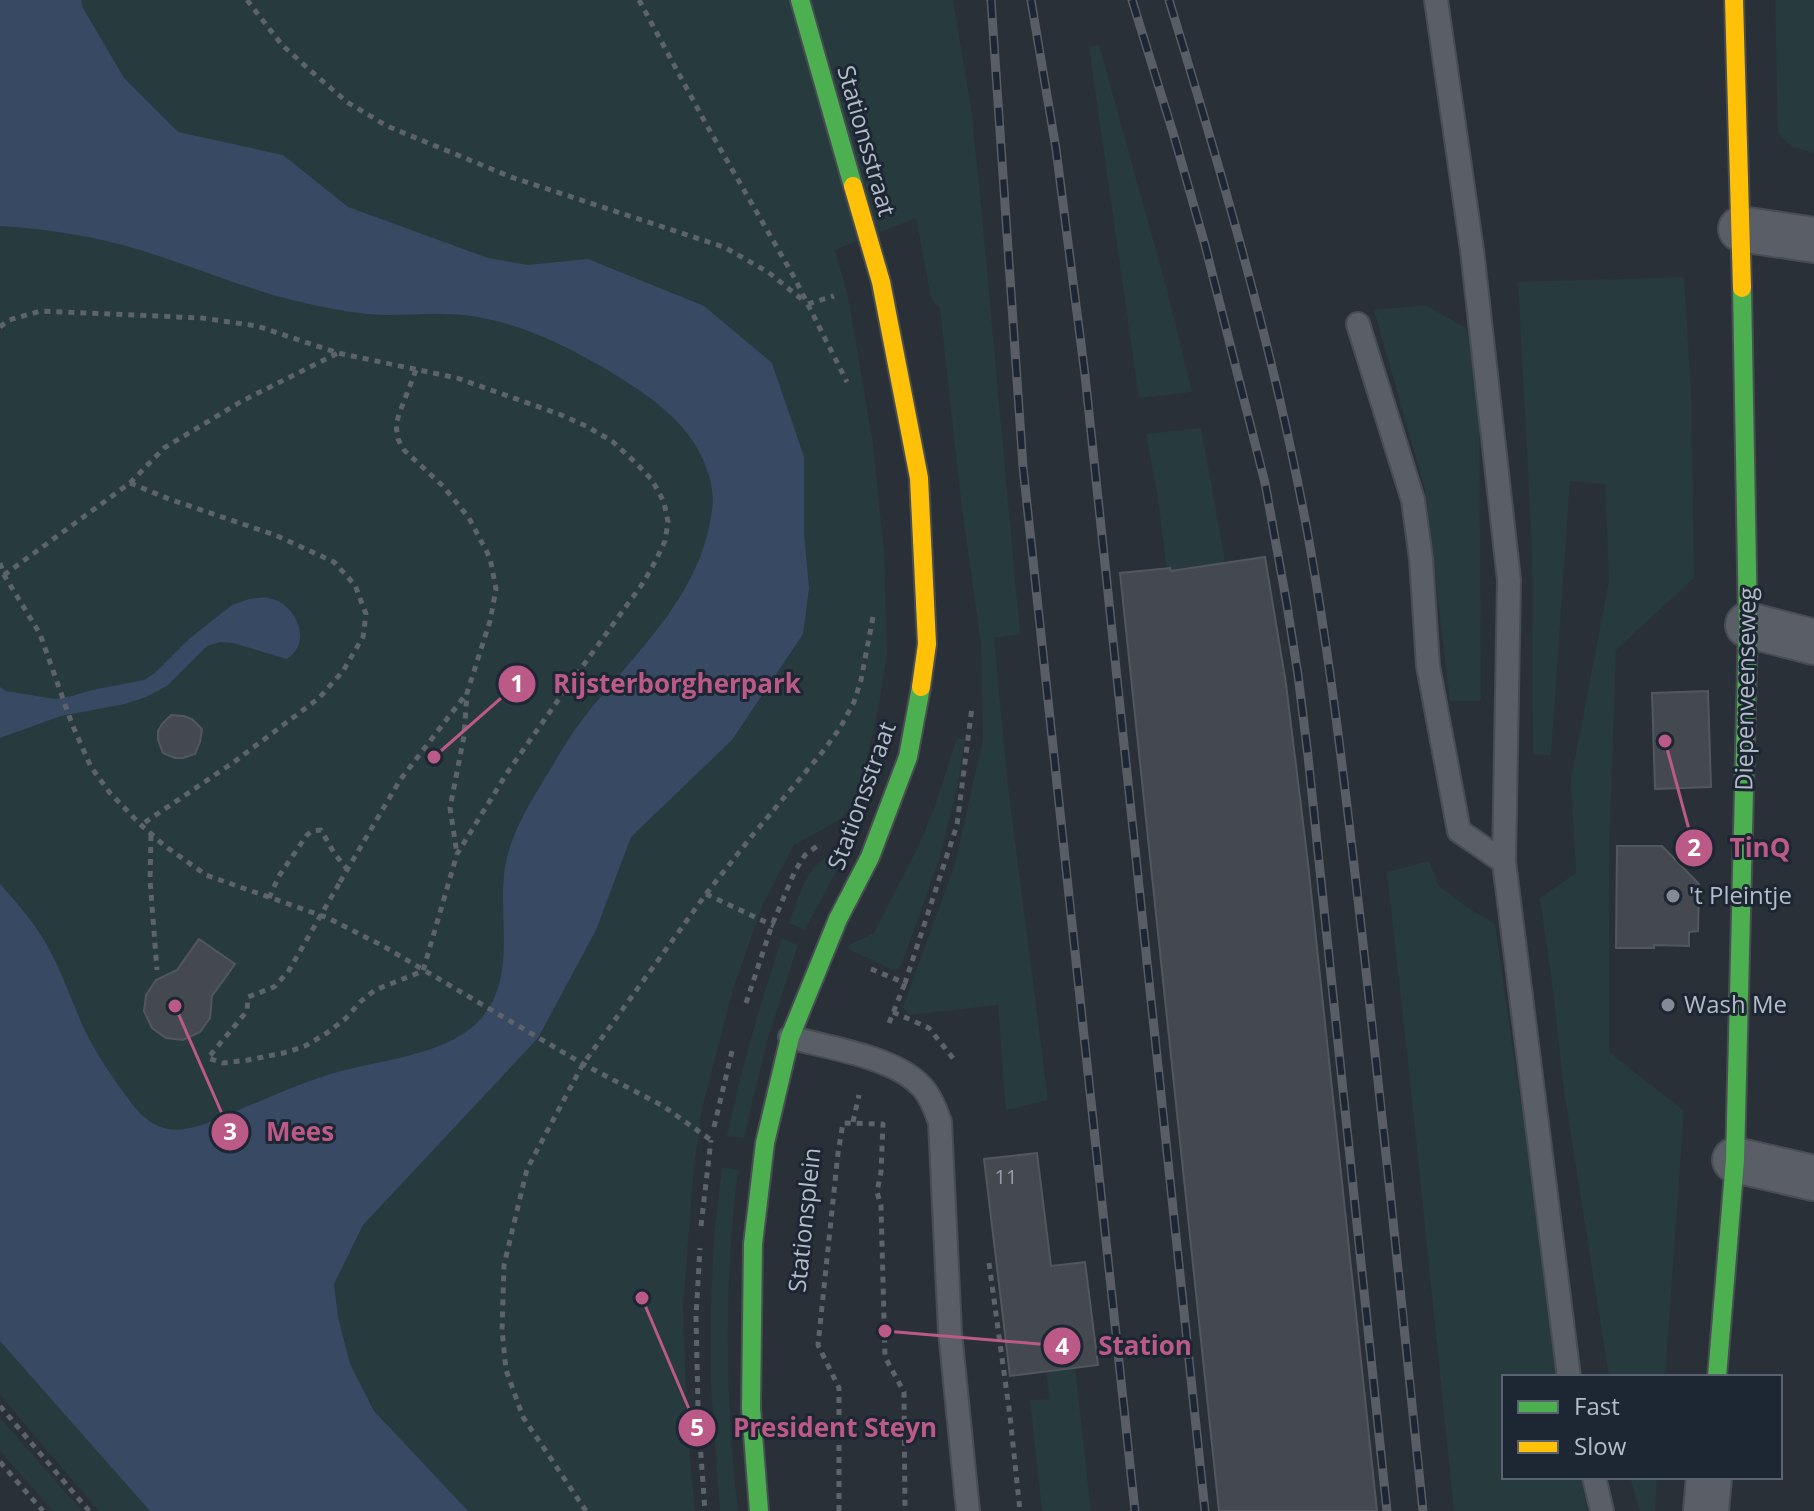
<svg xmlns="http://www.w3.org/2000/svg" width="1814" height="1511" font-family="'Open Sans',sans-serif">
  <rect width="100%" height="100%" fill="#2a3038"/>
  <g fill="#273a3e">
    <polygon points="0,0 953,0 971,108 981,204 1020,634 994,638 1008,786 1048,1100 1006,1110 998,1005 910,1015 903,1007 955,864 983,739 981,644 961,501 940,309 931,298 916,218 835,250 848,296 873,444 884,552 887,655 877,715 857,799 841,819 794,845 763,904 733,989 702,1109 694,1167 683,1308 687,1427 695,1511 99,1511 0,1395"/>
    <polygon points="1775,0 1814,0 1814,153 1793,147 1778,134"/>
    <polygon points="1099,45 1165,283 1192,392 1139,398 1089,47"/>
    <polygon points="1684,277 1691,389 1694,578 1616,650 1609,851 1609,1052 1684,1111 1665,1377 1609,1377 1563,1084 1554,996 1540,898 1576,873 1571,780 1609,581 1605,484 1570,481 1551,755 1533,754 1532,546 1518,282"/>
    <polygon points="1425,305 1466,328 1479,370 1481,701 1450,701 1425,490 1374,310"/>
    <polygon points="1201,428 1224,555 1241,717 1186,722 1157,492 1146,434"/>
    <polygon points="957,738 965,739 958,784 938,863 901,966 899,969 893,970 848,949 849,945 874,933 917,849 935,806"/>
    <path d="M 845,849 L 847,850 L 805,930 L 789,923 C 803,888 805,861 845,849 Z"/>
    <polygon points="1429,861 1439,886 1465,906 1495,924 1517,1079 1565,1377 1504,1377 1504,1477 1581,1477 1587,1511 1454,1511 1409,1070 1387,872"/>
    <path d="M 782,938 L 798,945 L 767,1041 L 744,1138 L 727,1136 C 741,1069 760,1004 782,938 Z"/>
    <path d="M 722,1167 L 738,1170 C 724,1283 725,1397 738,1511 L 720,1511 L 711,1389 L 711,1304 L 714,1237 Z"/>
    <polygon points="1075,1368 1091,1511 1042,1511 1030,1400 1050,1399 1046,1372"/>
    <polygon points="0,1418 82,1511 53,1511 0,1451"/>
    <polygon points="1630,1477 1657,1477 1655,1511 1640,1511"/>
  </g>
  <g fill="#384963">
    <path d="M 0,0 L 81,0 L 83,8 L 124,78 L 178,132 L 283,155 L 348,207 L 488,258 L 528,265 L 588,259 L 704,306 L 772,363 L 804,457 L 804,534 L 809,588 L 803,634 L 732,740 L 631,837 L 596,930 L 538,1038 L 363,1225 L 334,1284 L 338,1317 L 350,1364 L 374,1411 L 468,1511 L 150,1511 L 0,1341 L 0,884 C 18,904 37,926 49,949 C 62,973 71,999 82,1024 C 93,1049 108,1071 124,1093 C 134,1107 144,1121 161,1127 C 186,1136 216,1119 239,1110 C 270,1097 301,1083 334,1073 C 378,1060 443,1056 477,1023 C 519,981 497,919 505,867 C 511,833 529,804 547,775 C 559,755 571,733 586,715 C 636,652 702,594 712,510 C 714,499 712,489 710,479 C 696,426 653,398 609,371 C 567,346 526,326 478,317 C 445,311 418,315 386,315 C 356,314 325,308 296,301 C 243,288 192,266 140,250 C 95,236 47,229 0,226 Z"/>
    <path d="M 266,597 C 270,599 274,599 278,601 C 300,613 310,644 287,659 L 233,643 L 220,642 L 207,646 L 167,686 L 146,697 L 125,704 L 61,716 L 0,738 L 0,687 L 6,691 L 55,699 L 72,696 L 92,690 L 144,680 L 155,673 L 189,639 L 232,605 L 249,599 Z"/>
  </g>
  <g fill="#444950" stroke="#52575f" stroke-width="2">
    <polygon points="1265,557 1286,684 1308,863 1377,1511 1219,1511 1120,573 1170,568 1171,571"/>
    <polygon points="1708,691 1711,787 1655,789 1652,693"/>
    <polygon points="171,715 184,716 192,719 202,729 200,742 195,754 183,758 175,758 163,753 158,740 158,731 162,724"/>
    <polygon points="1617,846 1662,846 1699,884 1698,931 1689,932 1689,946 1654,945 1654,948 1616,948"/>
    <polygon points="199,939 235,964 212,996 210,1018 200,1032 183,1040 166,1038 152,1028 144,1011 146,995 156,980 177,970"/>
    <polygon points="1037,1153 1051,1266 1085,1262 1098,1365 1010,1376 984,1159"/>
  </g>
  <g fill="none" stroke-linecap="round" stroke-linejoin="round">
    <g stroke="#484c53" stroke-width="26">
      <g id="lane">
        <polyline points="1436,0 1472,250 1509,580 1504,862 1569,1377"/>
        <polyline points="1358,324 1413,500 1421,559 1428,666 1459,831 1504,862"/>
        <path d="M 790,1037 C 827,1048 891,1056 919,1084 C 930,1094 935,1109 940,1122 L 950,1332 L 968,1511"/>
        <polyline points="1594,1477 1602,1511"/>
      </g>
    </g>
    <g stroke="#484c53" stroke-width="48">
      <g id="street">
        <polyline points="1741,229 1814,240"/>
        <polyline points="1748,625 1814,642"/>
        <polyline points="1735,1160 1814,1178"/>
        <polyline points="1706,1511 1709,1477"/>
      </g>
    </g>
    <g stroke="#484c53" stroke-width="22">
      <g id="fast">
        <polyline points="800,0 853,186"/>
        <polyline points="1717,1377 1735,1160 1748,625 1742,288"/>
        <polyline points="759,1511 751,1408 753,1244 765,1143 790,1037 838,919 870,857 908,757 921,687"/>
      </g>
    </g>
    <g stroke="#484c53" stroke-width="22">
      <g id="slow">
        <polyline points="1734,0 1742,288"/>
        <polyline points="853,186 881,282 919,478 927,644 921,687"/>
      </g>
    </g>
    <g stroke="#5d636a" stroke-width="5" stroke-dasharray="6 6" stroke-linecap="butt">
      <polyline points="247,0 282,45 311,71 347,102 387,126 511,177 724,247 768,272 804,301"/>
      <polyline points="639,0 706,124 794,277 847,382"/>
      <polyline points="808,304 834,296"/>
      <polyline points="0,327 9,320 41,311 202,318 257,326 338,353 457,378 559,414 586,426 612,441 637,464 652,480 664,502 668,522 665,541 655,562 643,583 561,696 507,773 457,854 423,971 375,990 360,1002 346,1018 327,1033 305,1046 288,1052 248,1060 223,1063 208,1058 247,1011 248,997 274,987 288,972"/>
      <polyline points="416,370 399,414 396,425 398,439 404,450 443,486 469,518 490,558 496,589 490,621 467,693 464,736 450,808 457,854"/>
      <polyline points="130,483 164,448 242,401 338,353"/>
      <polyline points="0,563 4,575 40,634 72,724 91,767 110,793 141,825 165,846 206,875 328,918 383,946 583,1064 663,1106 711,1140"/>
      <polyline points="4,575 130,483 169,499 275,535 334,562 355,585 366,614 363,637 343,671 319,698 234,762 141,825"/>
      <polyline points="151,835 150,880 157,970"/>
      <polyline points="340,882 400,780 467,693"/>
      <polyline points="706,894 774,926"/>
      <polyline points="269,898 279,876 307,835 312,831 321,830 334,853 347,869"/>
      <polyline points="871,969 905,983 957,825 972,707"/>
      <polyline points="746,1003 772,925 795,871 805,855 820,844"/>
      <polyline points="893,1012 929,1028 956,1062"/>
      <polyline points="889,1023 905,983"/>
      <polyline points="853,1122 859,1095"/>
      <polyline points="714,1127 733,1047"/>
      <polyline points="701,1226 711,1140"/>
      <polyline points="989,1263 1010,1416 1020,1511"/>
      <polyline points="0,1406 89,1511"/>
      <polyline points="698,1406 696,1316 700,1248"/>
      <polyline points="699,1428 705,1511"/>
      <polyline points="0,1462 43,1511"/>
      <polyline points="586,1511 523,1417 506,1370 502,1330 504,1265 527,1169 583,1064 706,894 751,837 824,750 840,728 854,702 861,680 873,617"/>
      <polyline points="839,1511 839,1388 818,1345 838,1153 843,1123 883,1124 881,1172 877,1192 881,1206 885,1357 904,1392 905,1511"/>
    </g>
    <use href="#lane" stroke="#5a5e66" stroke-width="22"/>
    <use href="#street" stroke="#5a5e66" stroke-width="44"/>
    <use href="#fast" stroke="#4caf50" stroke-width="18"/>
    <use href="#slow" stroke="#ffc107" stroke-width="18"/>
    <g stroke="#595d64" stroke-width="9">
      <g id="rail">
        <polyline points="991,0 1023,467 1135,1511"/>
        <polyline points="1031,0 1056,149 1085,375 1205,1511"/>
        <polyline points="1132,0 1174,136 1205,245 1265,483 1287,605 1298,675 1308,756 1387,1511"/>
        <path d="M 1169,0 C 1222,174 1274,351 1307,530 C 1332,667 1347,805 1363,943 C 1384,1132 1404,1322 1423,1511"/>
      </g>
    </g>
    <use href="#rail" stroke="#1d2633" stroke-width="6" stroke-dasharray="18" stroke-linecap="butt"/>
    <polyline stroke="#5d636a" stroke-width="5" stroke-dasharray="6 6" stroke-linecap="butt" points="288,972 340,882"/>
  </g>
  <g fill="#848b96" stroke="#1d2633" stroke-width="3">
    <circle cx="1673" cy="896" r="8"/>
    <circle cx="1668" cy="1005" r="8"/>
  </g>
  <g text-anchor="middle" stroke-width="6" stroke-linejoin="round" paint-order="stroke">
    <g font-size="20" fill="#989fab">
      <text x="1006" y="1184">11</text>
    </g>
    <g font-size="24" fill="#b4bcc9" stroke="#1d2633">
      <text transform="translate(866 141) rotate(74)" y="8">Stationsstraat</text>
      <text transform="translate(1746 689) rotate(-89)" y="8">Diepenveenseweg</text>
      <text transform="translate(862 796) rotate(-70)" y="8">Stationsstraat</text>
      <text transform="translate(805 1220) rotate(-84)" y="8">Stationsplein</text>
    </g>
    <g font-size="24" fill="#b4bcc9" stroke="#1d2633" text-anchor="start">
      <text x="1689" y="904">'t Pleintje</text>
      <text x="1684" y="1013">Wash Me</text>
    </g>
  </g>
  <path fill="none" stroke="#bc5a87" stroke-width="3" d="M434 757L517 684M1665 741L1694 848M175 1006L230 1132M885 1331L1062 1346M642 1298L697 1428"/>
  <g fill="#bc5a87" stroke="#1d2633" stroke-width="3">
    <circle cx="434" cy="757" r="8"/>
    <circle cx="1665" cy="741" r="8"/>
    <circle cx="175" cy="1006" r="8"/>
    <circle cx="885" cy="1331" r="8"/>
    <circle cx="642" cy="1298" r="8"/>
    <circle cx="517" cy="684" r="20"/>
    <circle cx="1694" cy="848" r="20"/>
    <circle cx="230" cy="1132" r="20"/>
    <circle cx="1062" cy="1346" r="20"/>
    <circle cx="697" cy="1428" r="20"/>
  </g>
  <g font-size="24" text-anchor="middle" font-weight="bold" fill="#fff">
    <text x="517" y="692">1</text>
    <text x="1694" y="856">2</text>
    <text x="230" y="1140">3</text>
    <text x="1062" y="1355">4</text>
    <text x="697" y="1436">5</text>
  </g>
  <g font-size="26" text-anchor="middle" font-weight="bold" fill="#bc5a87" stroke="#1d2633" stroke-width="6" stroke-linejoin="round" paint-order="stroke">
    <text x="677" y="693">Rijsterborgherpark</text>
    <text x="1760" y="857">TinQ</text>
    <text x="300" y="1141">Mees</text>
    <text x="1145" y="1355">Station</text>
    <text x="835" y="1437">President Steyn</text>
  </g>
  <rect x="1502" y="1375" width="280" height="104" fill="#1d2633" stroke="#59626f" stroke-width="2"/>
  <rect x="1518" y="1401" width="40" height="12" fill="#4caf50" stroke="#59626f" stroke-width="2"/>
  <text x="1574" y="1415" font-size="24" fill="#b4bcc9">Fast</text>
  <rect x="1518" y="1441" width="40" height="12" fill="#ffc107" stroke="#59626f" stroke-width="2"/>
  <text x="1574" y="1455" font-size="24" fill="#b4bcc9">Slow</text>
</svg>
